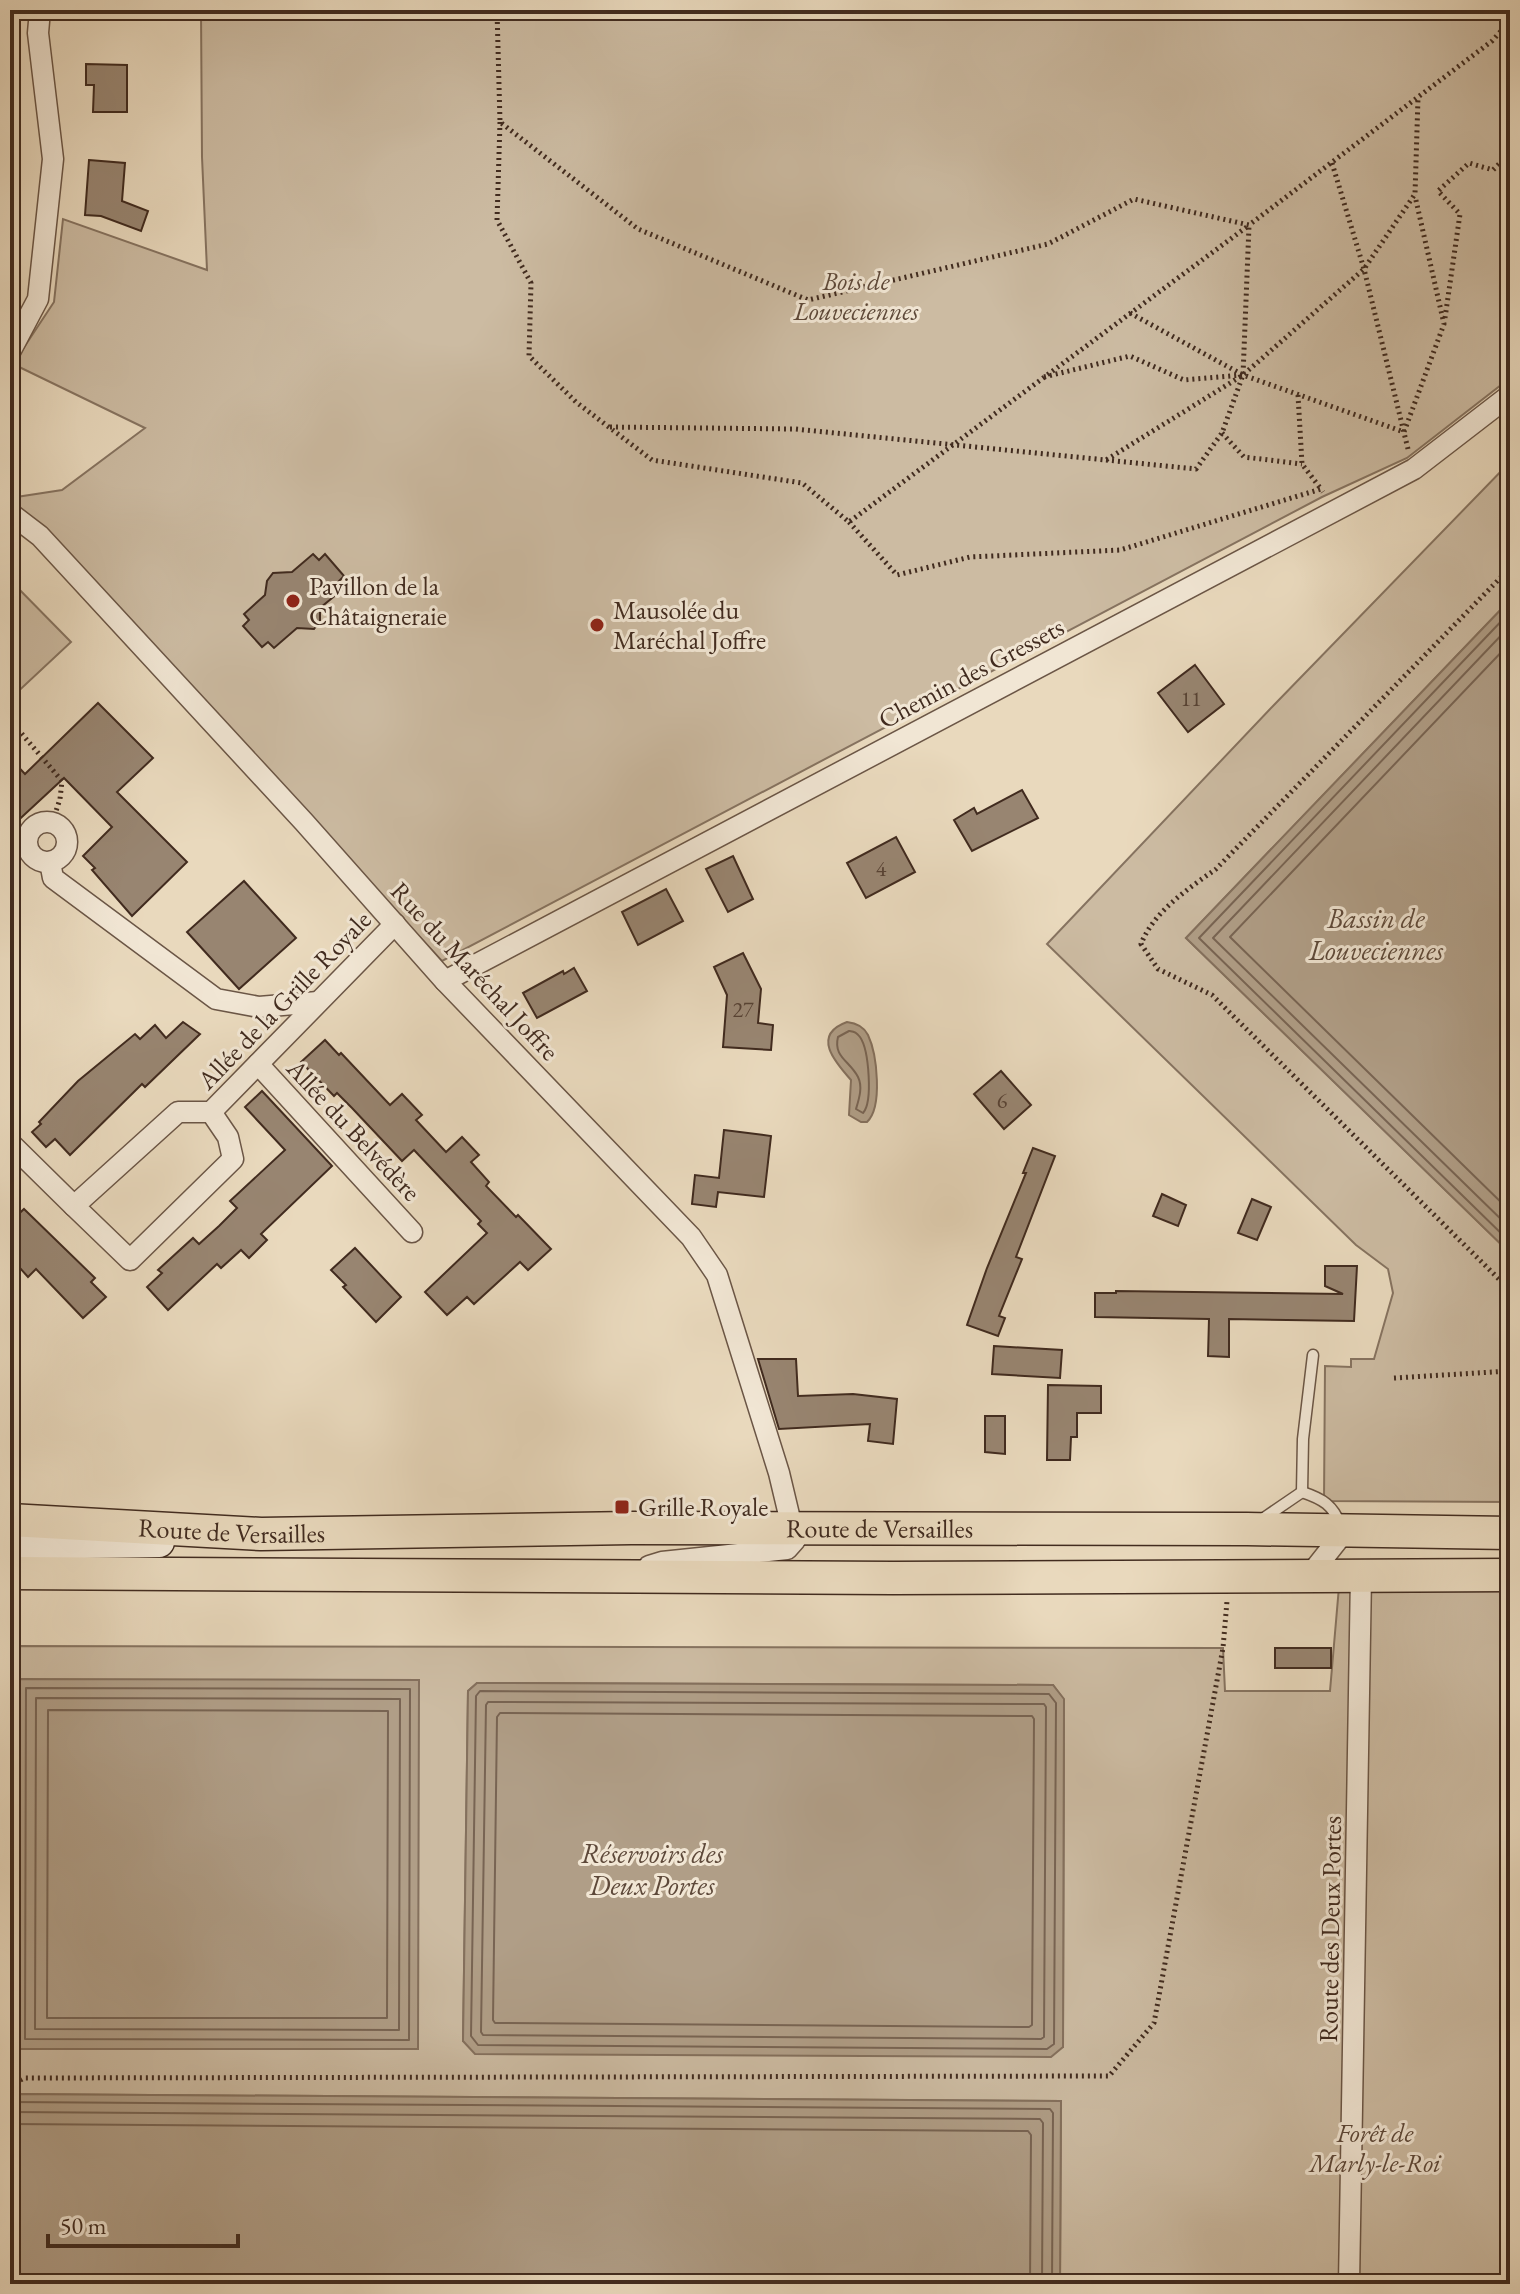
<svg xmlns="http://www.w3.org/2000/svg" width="1520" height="2294" font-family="'EB Garamond',serif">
  <rect width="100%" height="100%" fill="#e9d9bd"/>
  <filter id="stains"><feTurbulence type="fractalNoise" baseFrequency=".0025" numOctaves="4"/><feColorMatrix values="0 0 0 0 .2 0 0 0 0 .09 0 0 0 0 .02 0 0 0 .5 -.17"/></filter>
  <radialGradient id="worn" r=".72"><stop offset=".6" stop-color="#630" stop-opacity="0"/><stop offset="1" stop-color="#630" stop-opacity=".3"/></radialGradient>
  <g fill="#ccbba2" stroke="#867360" stroke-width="2" fill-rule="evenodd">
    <polygon points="201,10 1510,10 1510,378 1407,458 1322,497 442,961 10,498 62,490 145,428 13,364 54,302 63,219 207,270 202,157"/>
    <polygon points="1510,462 1510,600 1186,938 1510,1253 1510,1502 1324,1501 1325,1366 1351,1367 1351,1359 1374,1359 1393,1293 1388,1269 1356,1245 1047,944 1273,706"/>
    <polygon points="10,580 71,642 10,699"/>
    <path d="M 1340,1575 L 1510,1575 L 1510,2284 L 1060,2284 L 1061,2101 L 12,2094 L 10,2284 L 10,1646 L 1223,1648 L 1225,1691 L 1330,1691 ZM 477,1683 L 1053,1685 L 1064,1700 L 1063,2047 L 463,2041 L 468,1691 Z"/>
  </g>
  <g fill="#b09e87" stroke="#84705d" stroke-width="2">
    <polygon points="1510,600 1510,1253 1186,938"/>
    <path d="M 847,1022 C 856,1023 864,1027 868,1035 C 877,1054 883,1107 867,1122 L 861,1122 L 849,1115 L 851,1080 C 835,1062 811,1035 847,1022 Z"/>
    <polygon points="16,1679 419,1680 418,2049 15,2049"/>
    <polygon points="477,1683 1053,1685 1064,1699 1063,2047 1051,2057 475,2054 463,2041 468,1691"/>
    <polygon points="12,2094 1061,2101 1060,2284 10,2284"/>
  </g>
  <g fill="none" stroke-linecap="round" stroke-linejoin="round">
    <g stroke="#786453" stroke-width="2">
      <polyline points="1510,612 1199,938 1510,1242"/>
      <polyline points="1510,626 1213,938 1510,1228"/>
      <polyline points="1510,643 1230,937 1510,1211"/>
      <path d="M 849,1031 C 855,1032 856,1032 860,1037 C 869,1050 873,1102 863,1113 L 856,1109 C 859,1099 863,1087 858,1077 C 850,1061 833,1057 838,1037 Z"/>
      <polygon points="26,1688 410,1689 409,2040 25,2039"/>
      <polygon points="480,1691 1049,1694 1056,1703 1054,2044 1047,2049 478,2045 471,2036 476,1696"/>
      <polygon points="36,1698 400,1699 399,2030 35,2029"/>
      <polygon points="488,1702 1044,1704 1046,1707 1044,2037 1041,2039 483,2035 481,2032 486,1705"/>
      <polygon points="48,1710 388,1711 387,2018 47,2018"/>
      <polygon points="500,1713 1032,1716 1034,1719 1032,2025 1029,2027 495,2023 493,2020 497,1717"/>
      <polyline points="10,2102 1050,2109 1053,2113 1052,2284"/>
      <polyline points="10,2112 1040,2119 1043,2123 1042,2284"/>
      <polyline points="10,2124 1028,2131 1031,2135 1030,2284"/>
    </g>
  </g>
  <g fill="#988571" stroke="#412b1f" stroke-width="2">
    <polygon points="86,64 127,65 127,112 93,112 94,85 86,85"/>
    <polygon points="89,160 125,163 122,201 148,211 141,231 101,216 85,215"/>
    <polygon points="313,554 319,560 325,554 344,576 338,582 343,589 320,608 320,621 314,629 297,628 274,648 268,642 262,647 243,626 249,620 244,614 265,595 267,581 273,573 292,572"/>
    <polygon points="1195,665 1224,704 1188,732 1158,693"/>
    <polygon points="98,703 153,758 117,792 187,862 132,916 92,870 95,868 83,856 112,827 64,778 10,828 10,758 25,774"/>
    <polygon points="1022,790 1038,818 972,851 954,820 974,808 977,814"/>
    <polygon points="896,837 915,872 866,898 847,863"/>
    <polygon points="733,856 753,899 728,912 706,869"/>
    <polygon points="244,881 296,938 239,989 187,932"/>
    <polygon points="666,889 683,921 638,945 622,912"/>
    <polygon points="743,953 761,989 758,1023 773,1025 771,1050 723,1047 727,995 714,967"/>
    <polygon points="574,968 587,991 537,1018 523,993 563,971 564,974"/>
    <polygon points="183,1022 200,1034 145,1087 142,1084 70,1155 55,1139 46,1147 32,1132 41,1124 39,1122 78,1081 135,1034 140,1039 155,1025 166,1038"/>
    <polygon points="325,1040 339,1055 341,1053 390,1105 402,1094 422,1115 416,1120 446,1152 462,1137 479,1155 471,1162 489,1182 486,1186 516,1217 518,1215 551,1249 528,1270 520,1262 474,1304 467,1297 447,1315 425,1292 487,1233 478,1224 481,1221 414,1150 402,1161 352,1108 337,1093 334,1096 301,1062"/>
    <polygon points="1001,1071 1031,1105 1004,1129 974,1094"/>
    <polygon points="262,1091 332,1166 261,1234 267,1240 249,1258 241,1250 221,1268 217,1264 168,1310 147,1287 162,1273 158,1270 193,1238 199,1244 219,1226 237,1208 230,1201 285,1150 245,1107"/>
    <polygon points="724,1130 771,1136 764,1197 718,1192 716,1207 692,1204 695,1175 719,1178"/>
    <polygon points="1033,1148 1055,1156 1016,1257 1022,1259 999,1316 1005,1318 998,1336 967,1325 987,1268 1026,1173 1023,1173"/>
    <polygon points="1162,1194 1186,1205 1178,1226 1153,1216"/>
    <polygon points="1252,1199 1271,1207 1257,1240 1238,1233"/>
    <polygon points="24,1209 95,1278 91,1282 106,1297 83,1318 36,1269 28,1277 11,1258 19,1251 10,1241 10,1222"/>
    <polygon points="355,1248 401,1297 376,1322 343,1287 346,1285 331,1270"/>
    <polygon points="1325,1266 1357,1266 1354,1321 1229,1319 1229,1357 1208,1356 1209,1319 1095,1317 1095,1293 1116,1293 1116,1291 1343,1294 1325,1286"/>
    <polygon points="994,1346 1062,1350 1060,1378 992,1374"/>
    <polygon points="758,1359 796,1359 798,1396 853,1394 897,1399 893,1444 868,1441 870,1424 779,1429"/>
    <polygon points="1048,1385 1101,1386 1101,1413 1077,1413 1077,1437 1071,1437 1070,1460 1047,1460"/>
    <polygon points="985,1416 1005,1416 1005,1454 985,1452"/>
    <rect x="1275" y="1648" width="56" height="20"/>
  </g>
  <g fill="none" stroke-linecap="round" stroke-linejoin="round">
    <g stroke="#6b5646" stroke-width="13">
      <g id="service">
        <polyline points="1302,1492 1303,1439 1313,1355"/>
        <path d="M 1302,1492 C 1323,1499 1333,1505 1341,1526"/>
        <polyline points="1261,1520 1302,1492"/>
      </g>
    </g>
    <g stroke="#6b5646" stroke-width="23">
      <g id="minor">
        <polyline points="10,352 38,299 53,159 38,33 40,10"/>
        <polyline points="10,513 40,536 304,822 445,981 691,1237 717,1275 779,1473 795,1540 787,1549 662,1562 649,1566"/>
        <circle cx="47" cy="842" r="20"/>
        <polyline points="50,862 53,878 216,999 259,1007 318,1002"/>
        <polyline points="445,981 1414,469 1510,395"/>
        <polyline points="258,1064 412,1232"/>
        <polyline points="211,1112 228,1137 233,1159 130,1260 74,1206 178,1112 211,1112 395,924"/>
        <polyline points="10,1143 74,1206"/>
        <polyline points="1310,1575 1344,1532"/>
        <polyline points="1349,2284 1361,1575"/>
      </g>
    </g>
    <g stroke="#412b1f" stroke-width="33">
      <polyline id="secondary" points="10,1544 159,1542"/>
    </g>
    <g stroke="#412b1f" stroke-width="35">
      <g id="primary">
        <path id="s1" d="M 10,1520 L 261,1534 L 631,1528 L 1247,1529 L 1510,1533"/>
        <polyline points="10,1573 893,1578 1510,1575"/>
      </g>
    </g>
    <g stroke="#412b1f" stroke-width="5" stroke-dasharray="2 4" stroke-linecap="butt">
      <polyline points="497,10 500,122 638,229 808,300 1048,244 1134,199 1249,225 1492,41 1510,21"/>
      <polyline points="500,122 497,220 531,283 529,356 576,402 652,460 802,483 849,522 1248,226"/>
      <polyline points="1332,163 1364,269 1408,449"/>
      <polyline points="1130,313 1243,375 1404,432 1444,324 1415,196"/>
      <polyline points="1445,318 1460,214 1438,191 1469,163 1493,170 1510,153"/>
      <polyline points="1044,377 1130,356 1184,380 1242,375"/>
      <polyline points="1298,395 1302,464 1321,489"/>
      <polyline points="610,427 795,429 1106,460 1243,375 1364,269 1415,194 1418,98"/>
      <polyline points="1222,433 1244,457 1302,464"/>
      <polyline points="1106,460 1196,469 1222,433 1243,375 1249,226"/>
      <polyline points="849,522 897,575 970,557 1120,550 1321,489 1323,492"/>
      <path d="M 1510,568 L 1216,869 C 1188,889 1154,911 1141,944 L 1158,969 L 1212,995 L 1510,1290"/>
      <polyline points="10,720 62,781 60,799 52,823"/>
      <polyline points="1394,1378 1510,1371"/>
      <polyline points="10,2086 24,2078 1109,2076 1154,2023 1223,1648 1227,1601"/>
    </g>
    <use href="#service" stroke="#f1e6d4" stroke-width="10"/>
    <use href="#minor" stroke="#f1e6d4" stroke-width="20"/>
    <use href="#secondary" stroke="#f1e6d4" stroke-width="30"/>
    <use href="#primary" stroke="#e9d9bd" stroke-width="32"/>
  </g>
  <g fill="#8f2418" stroke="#f1e6d4" stroke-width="3">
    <circle cx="293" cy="601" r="8"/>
    <circle cx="597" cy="625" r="8"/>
    <rect x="614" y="1499" width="16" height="16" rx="4"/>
  </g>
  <g text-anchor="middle" stroke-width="6" stroke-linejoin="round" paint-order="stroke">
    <g font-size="22" fill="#574234">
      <text x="1191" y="706">11</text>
      <text x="881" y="876">4</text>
      <text x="743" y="1017">27</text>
      <text x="1002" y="1108">6</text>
    </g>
    <g font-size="26" font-style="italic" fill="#5d4839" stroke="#f1e6d4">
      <text x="856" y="290">Bois de<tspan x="856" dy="30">Louveciennes</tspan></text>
      <text x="1375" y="2142">Forêt de<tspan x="1375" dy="30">Marly-le-Roi</tspan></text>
    </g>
    <g font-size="26" fill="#412b1f" stroke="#f1e6d4" text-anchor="start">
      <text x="309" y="595">Pavillon de la<tspan x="309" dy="30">Châtaigneraie</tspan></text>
      <text x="613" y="619">Mausolée du<tspan x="613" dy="30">Maréchal Joffre</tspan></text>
      <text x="638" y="1516">Grille Royale</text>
    </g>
    <g font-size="26" fill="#412b1f" stroke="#f1e6d4">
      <text transform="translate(971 673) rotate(-28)" y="9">Chemin des Gressets</text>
      <text transform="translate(475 971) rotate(47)" y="9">Rue du Maréchal Joffre</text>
      <text transform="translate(284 1000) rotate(-46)" y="9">Allée de la Grille Royale</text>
      <text transform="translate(354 1130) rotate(47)" y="9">Allée du Belvédère</text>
      <text dy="9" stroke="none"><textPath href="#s1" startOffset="870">Route de Versailles</textPath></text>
      <text dy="9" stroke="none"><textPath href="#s1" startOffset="222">Route de Versailles</textPath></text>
      <text transform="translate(1330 1929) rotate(-89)" y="9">Route des Deux Portes</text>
    </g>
    <g font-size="28" font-style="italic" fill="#5d4839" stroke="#f1e6d4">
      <text x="1376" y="928">Bassin de<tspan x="1376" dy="32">Louveciennes</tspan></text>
      <text x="652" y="1863">Réservoirs des<tspan x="652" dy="32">Deux Portes</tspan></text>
    </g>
  </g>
  <rect width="1520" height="2294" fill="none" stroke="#e9d9bd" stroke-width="40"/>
  <rect x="12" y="12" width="1496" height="2270" fill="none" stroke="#412b1f" stroke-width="4"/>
  <rect x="20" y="20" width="1480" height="2254" fill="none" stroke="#412b1f" stroke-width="2"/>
  <path d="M48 2234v12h190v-12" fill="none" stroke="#412b1f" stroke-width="4"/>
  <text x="60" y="2234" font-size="24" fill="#412b1f" stroke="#f1e6d4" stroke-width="6" paint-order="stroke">50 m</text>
  <rect width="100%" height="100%" filter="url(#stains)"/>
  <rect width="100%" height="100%" fill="url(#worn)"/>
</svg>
